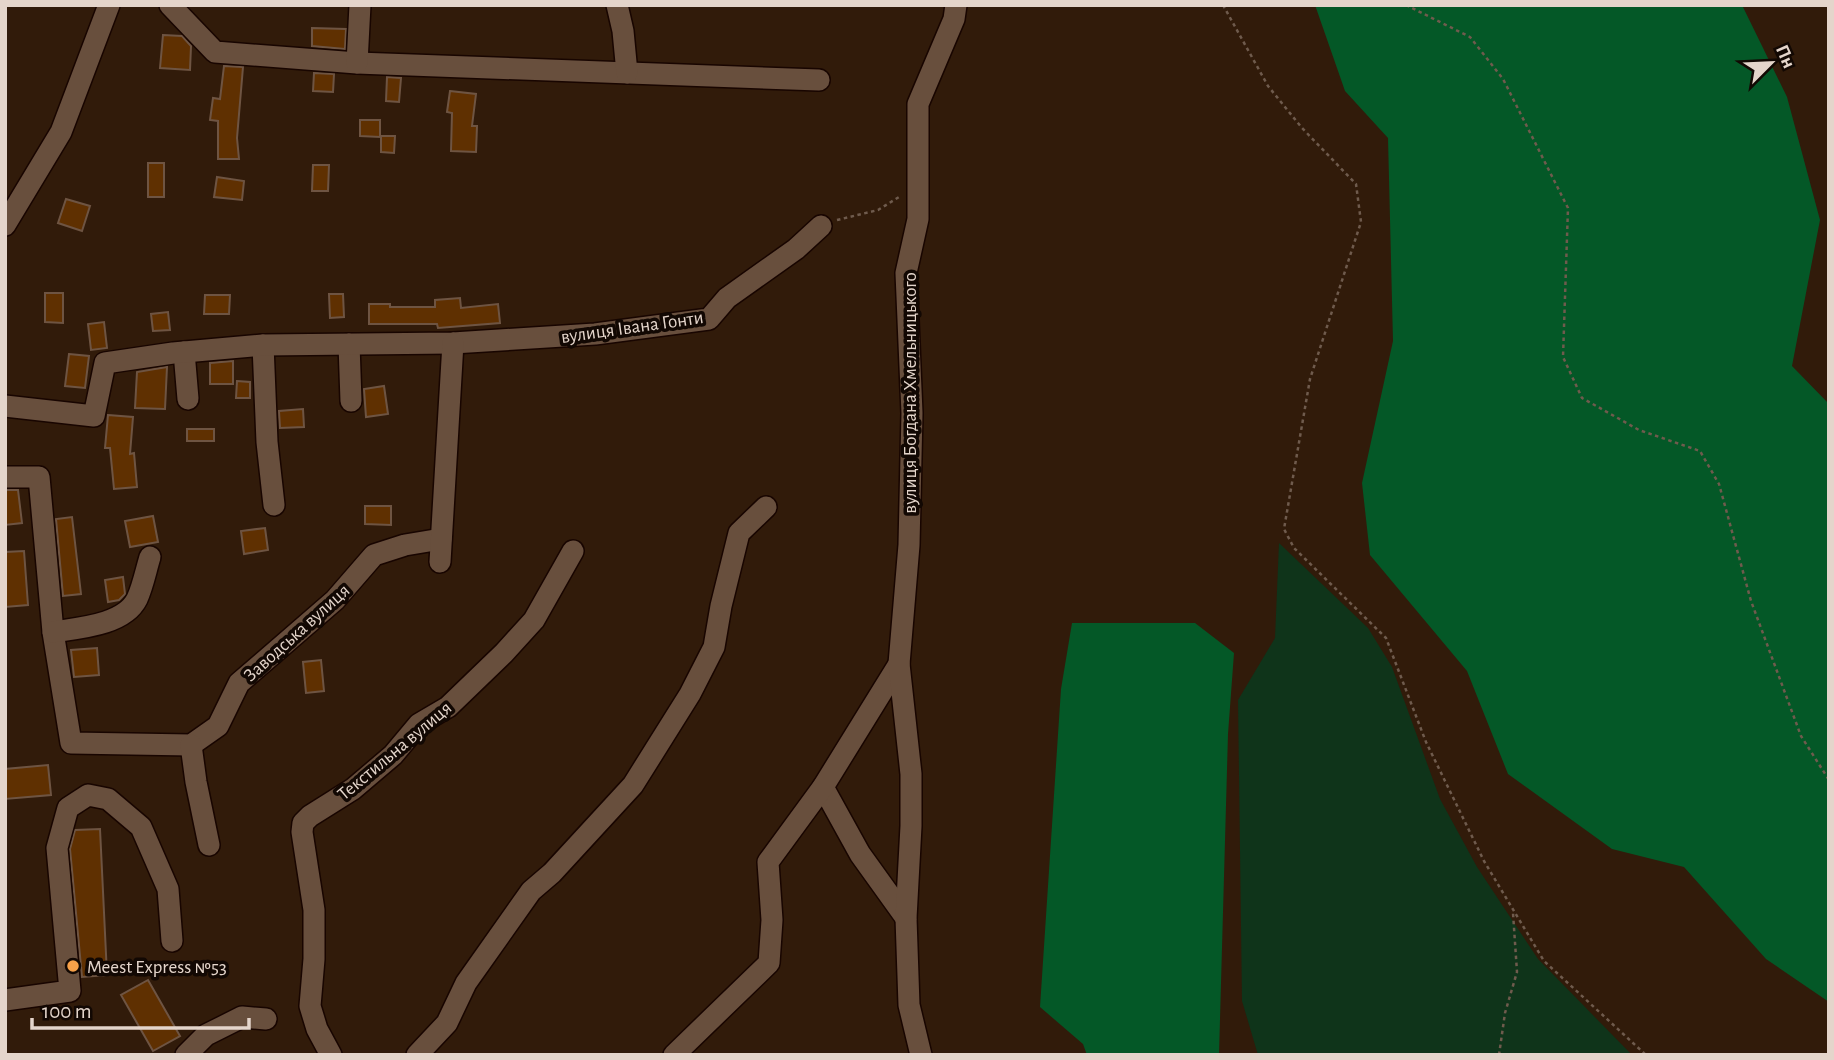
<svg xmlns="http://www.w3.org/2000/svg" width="1834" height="1060" font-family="'Alegreya Sans',sans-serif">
  <rect width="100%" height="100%" fill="#311b0a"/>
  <polygon fill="#0f341a" points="1279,543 1368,628 1392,667 1440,799 1477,867 1538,959 1632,1055 1258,1055 1242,1001 1238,700 1275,638"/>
  <g fill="#045827">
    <polygon points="1315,5 1742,5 1787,97 1820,220 1792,366 1829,404 1829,1002 1766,959 1684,867 1612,849 1508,774 1467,671 1370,555 1362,483 1393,341 1388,138 1345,91"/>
    <polygon points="1072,623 1195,623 1234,653 1228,734 1219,1055 1087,1055 1083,1044 1040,1007 1061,689"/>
  </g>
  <g fill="#5f3001" stroke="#6e5442" stroke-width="2">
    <polygon points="312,28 346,29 345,49 312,46"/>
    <polygon points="163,35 182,36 191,46 190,70 160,68"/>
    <polygon points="224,66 243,67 237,138 239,159 218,159 218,121 210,120 213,98 220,99"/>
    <polygon points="314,73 334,74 333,92 313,91"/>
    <polygon points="387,77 401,78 399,102 386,101"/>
    <polygon points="450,91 476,94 472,126 477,126 476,152 451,151 452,113 447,112"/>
    <polygon points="360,120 380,120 380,137 360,136"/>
    <polygon points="381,136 395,136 394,153 381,152"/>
    <rect x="148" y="163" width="16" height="34"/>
    <polygon points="313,165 329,165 328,191 312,191"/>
    <polygon points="217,177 244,181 242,200 214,197"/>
    <polygon points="66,199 90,206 82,231 58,223"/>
    <polygon points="45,293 63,293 63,323 45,322"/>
    <polygon points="329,294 343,294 344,317 330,318"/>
    <polygon points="205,295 230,295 229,314 204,314"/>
    <polygon points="460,298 461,308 498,304 500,323 438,328 437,324 369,324 369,304 390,304 390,307 435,307 435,300"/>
    <polygon points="168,312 170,330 153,331 151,314"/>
    <polygon points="104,322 107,348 91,350 88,324"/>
    <polygon points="69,354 89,356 85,388 65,386"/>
    <polygon points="233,361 233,384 210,384 210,363"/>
    <polygon points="167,367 165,409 135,408 137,372"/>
    <polygon points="237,381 250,382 250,398 236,398"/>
    <polygon points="384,386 388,414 366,417 364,389"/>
    <polygon points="303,409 304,427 280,428 279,411"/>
    <polygon points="108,415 133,417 130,454 134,453 137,487 114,489 110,448 105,448"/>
    <rect x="187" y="429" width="27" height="12"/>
    <polygon points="5,490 18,490 22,523 5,525"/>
    <polygon points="365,506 391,506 391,525 365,524"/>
    <polygon points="153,516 158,542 130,547 125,521"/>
    <polygon points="72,517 81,594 63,596 56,519"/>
    <polygon points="265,528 268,550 244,554 241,531"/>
    <polygon points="24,551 28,605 5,607 5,552"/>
    <polygon points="123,577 125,594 119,600 108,602 105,580"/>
    <polygon points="97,648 99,675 74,677 71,650"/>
    <polygon points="321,660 324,691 306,693 303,662"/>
    <polygon points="48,765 51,795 5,799 5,769"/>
    <polygon points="100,829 107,975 82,977 70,849 75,830"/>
    <polygon points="148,980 180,1036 153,1051 121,995"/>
  </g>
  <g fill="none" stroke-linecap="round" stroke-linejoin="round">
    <g stroke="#180500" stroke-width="24">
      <g id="minor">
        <polyline points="170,5 215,52 357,63 819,80"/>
        <polyline points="617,5 623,31 627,73"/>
        <polyline points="357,63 360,5"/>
        <polyline points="5,225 61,132 109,5"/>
        <polyline points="349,344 351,401"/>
        <polyline points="263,345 267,442 274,505"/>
        <polyline points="184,352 188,399"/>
        <polyline points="5,406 94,416 105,363 173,353 263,345 453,343 595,334 709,319 727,298 796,249 821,226"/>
        <polyline points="5,477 39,477 53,632 71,743 191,745 218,726 239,683 335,600 374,555 405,545 441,539"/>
        <polyline points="440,562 453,343"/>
        <path d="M 53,632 C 79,628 124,625 137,599 C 143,586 146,570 150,557"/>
        <polyline points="191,745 196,782 209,845"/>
        <polyline points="823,787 860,854 906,918"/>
        <polyline points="5,1000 70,991 57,848 68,808 88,795 108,799 141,827 168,889 172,941"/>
        <polyline points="186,1055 206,1035 242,1017 266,1019"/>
        <polyline points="331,1055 317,1029 310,1006 314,959 314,910 302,832 303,823 310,816 353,789 393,755 419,724 448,707 504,653 534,620 573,551"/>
        <polyline points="417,1055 447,1023 466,983 531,891 552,873 633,785 690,694 714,647 721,606 739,533 766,507"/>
        <polyline points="674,1055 769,963 772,920 768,862 823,787 899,664"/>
        <polyline points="921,1055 909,1005 906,918 911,826 911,774 899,664 909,545 912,413 906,273 918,219 918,104 954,19 956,5"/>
      </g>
    </g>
    <g stroke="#6f5b4d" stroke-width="2.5" stroke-dasharray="3.5 3.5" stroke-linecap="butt">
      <polyline points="1223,5 1268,86 1302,128 1356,184 1361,222 1310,379 1284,529 1294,548 1386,638 1426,742 1484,861 1544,961 1646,1055"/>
      <polyline points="1406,5 1470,37 1503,79 1568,208 1563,357 1582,398 1639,430 1700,451 1719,484 1751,601 1801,736 1829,780"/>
      <polyline points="837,220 878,210 899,197"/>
      <polyline points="1499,1055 1505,1013 1517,972 1513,913"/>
    </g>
    <use href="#minor" stroke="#684f3d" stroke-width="21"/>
  </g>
  <circle fill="#f7a149" stroke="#120803" stroke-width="2.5" cx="73" cy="966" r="7"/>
  <g text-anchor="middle" stroke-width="7" stroke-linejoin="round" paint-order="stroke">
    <g font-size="19" fill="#e4d5cb" stroke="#120803">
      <text transform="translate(632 326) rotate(-8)" y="7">вулиця Івана Гонти</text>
      <text transform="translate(909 393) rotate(-90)" y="7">вулиця Богдана Хмельницького</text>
      <text transform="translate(296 632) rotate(-42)" y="7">Заводська вулиця</text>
      <text transform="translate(394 750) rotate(-40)" y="7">Текстильна вулиця</text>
    </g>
    <g font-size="19" fill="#e4d5cb" stroke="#120803" text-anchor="start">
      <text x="87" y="973">Meest Express №53</text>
    </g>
  </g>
  <rect width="1834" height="1060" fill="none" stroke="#e4d5cb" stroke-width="14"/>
  <g transform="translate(1771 63) rotate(66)" stroke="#120803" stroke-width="5" paint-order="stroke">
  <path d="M0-5L12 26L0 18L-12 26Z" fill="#e4d5cb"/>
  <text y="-10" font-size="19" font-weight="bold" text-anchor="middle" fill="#e4d5cb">Пн</text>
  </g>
  <path d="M32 1018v10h217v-10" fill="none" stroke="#e4d5cb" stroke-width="3.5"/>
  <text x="42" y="1018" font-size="21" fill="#e4d5cb" stroke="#120803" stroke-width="5" paint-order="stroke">100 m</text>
</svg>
